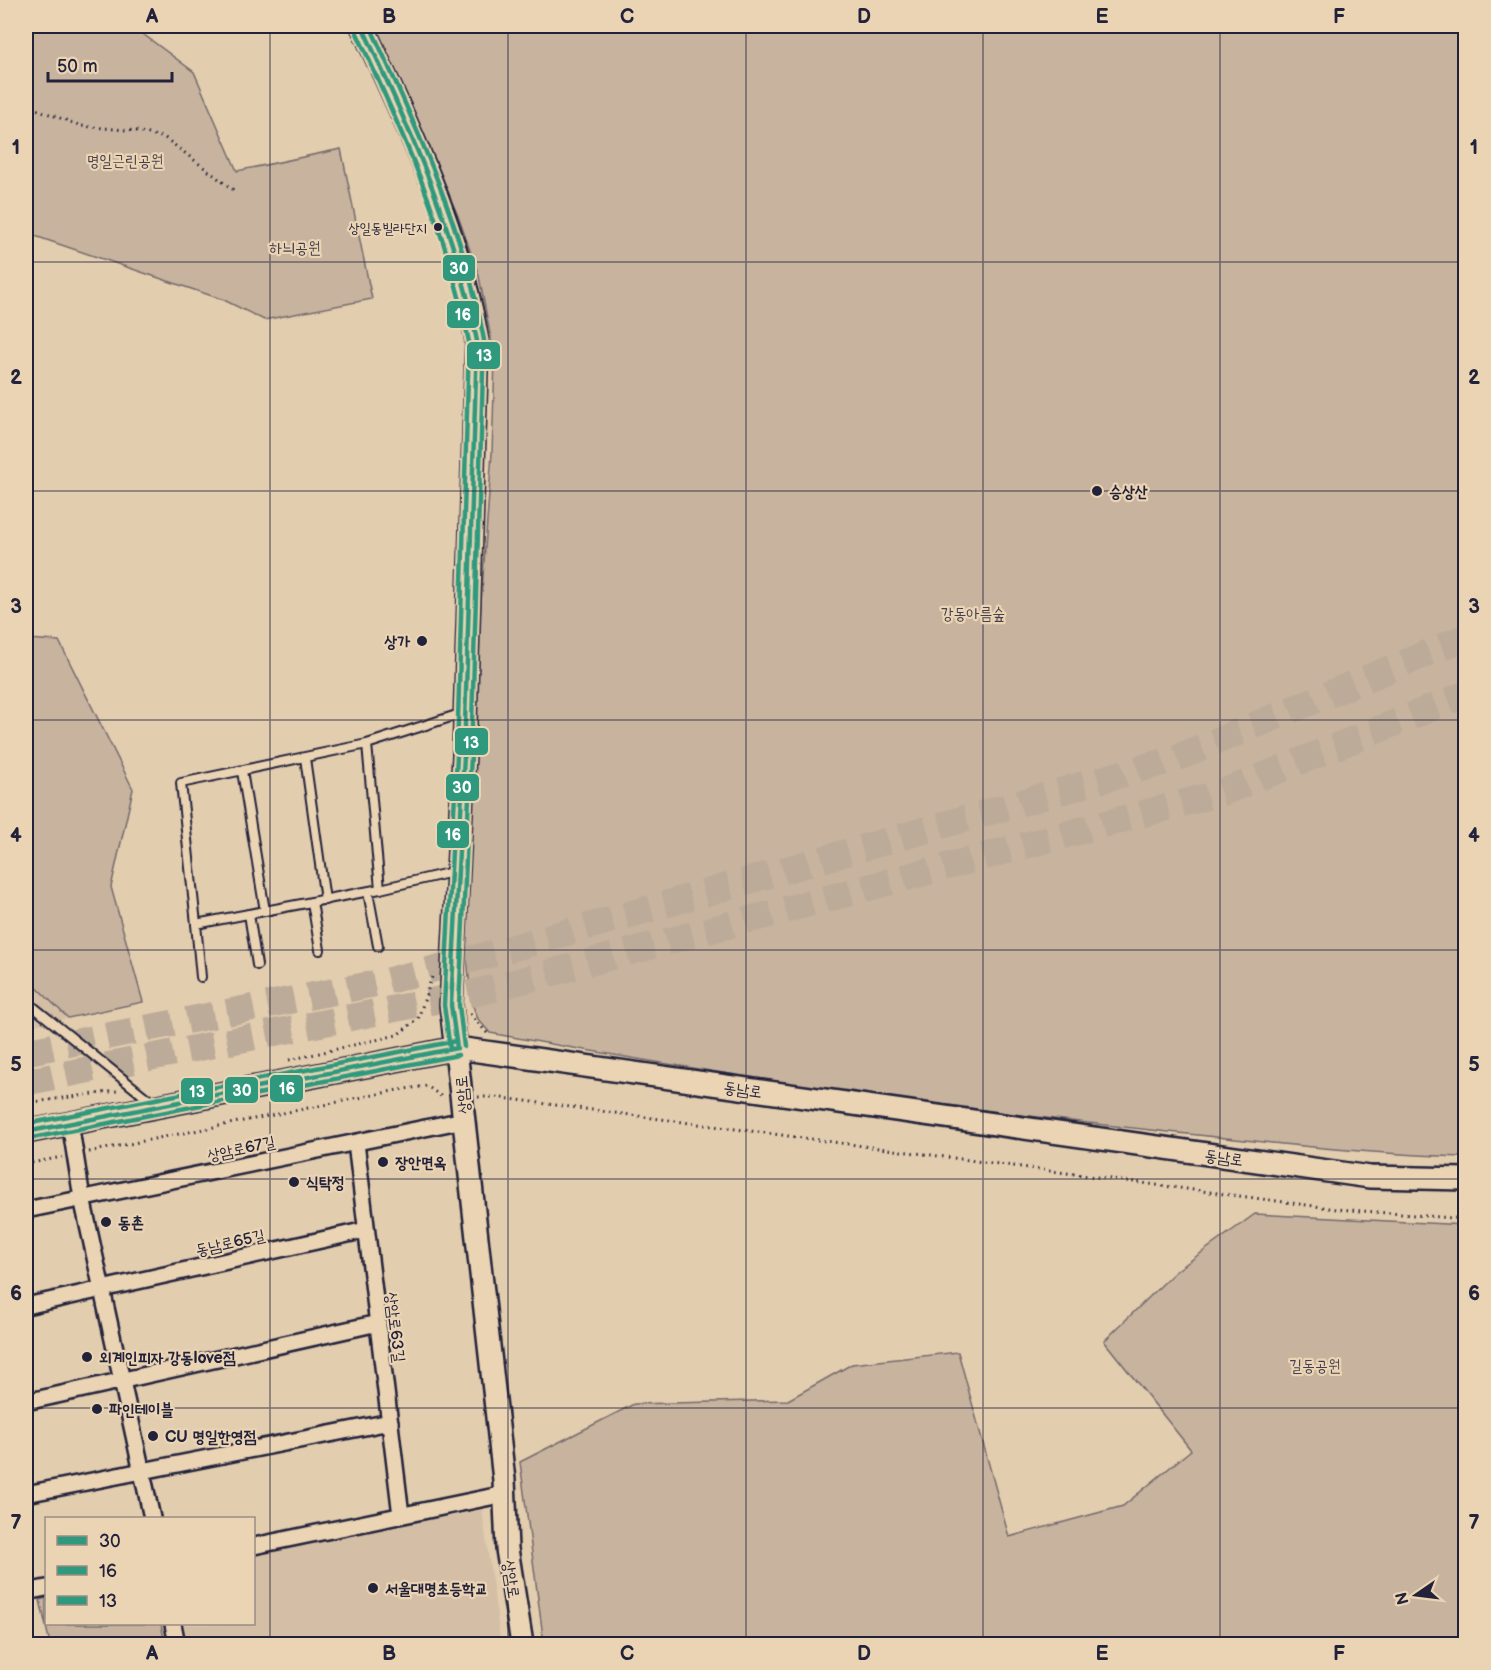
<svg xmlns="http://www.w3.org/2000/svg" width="1491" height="1670" font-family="'Balsamiq Sans','Poor Story',sans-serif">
  <rect width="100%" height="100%" fill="#e3cdaf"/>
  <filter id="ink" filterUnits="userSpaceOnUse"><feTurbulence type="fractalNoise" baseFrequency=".0167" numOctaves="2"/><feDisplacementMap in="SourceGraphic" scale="12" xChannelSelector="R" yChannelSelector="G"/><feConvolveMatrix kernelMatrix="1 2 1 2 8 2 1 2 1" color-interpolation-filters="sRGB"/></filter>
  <g filter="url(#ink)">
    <g fill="#d4bfa6">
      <polygon points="26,977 68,1018 26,1027"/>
      <polygon points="482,1510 501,1644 188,1644 184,1624 254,1624 254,1552"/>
    </g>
    <g fill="#c7b39e" stroke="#746a6c" stroke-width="1.5">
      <polygon points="26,26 132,26 194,72 237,171 341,149 372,299 264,320 224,300 26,233"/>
      <path d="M 374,26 L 1465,26 L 1465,1157 C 1363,1154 1262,1142 1160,1131 C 935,1107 712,1074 490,1033 L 478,1019 L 471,1001 L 465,932 L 470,753 L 492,453 L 495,360 L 479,276 L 458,216 Z"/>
      <polygon points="26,639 59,641 133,789 111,887 143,1002 68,1018 26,977"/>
      <polygon points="1255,1214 1465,1225 1465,1644 544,1644 520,1462 634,1404 788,1400 852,1364 958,1352 1009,1537 1123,1506 1191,1450 1104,1341 1176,1271"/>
      <polygon points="46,1598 46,1624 161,1624 165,1644 76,1644 74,1638 50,1644 40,1600"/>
    </g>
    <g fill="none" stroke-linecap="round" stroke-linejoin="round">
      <g stroke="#bcab98" stroke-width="27" stroke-dasharray="27 14" stroke-linecap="butt">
        <polyline points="26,1052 383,982 484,956 1174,759 1466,637"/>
        <polyline points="26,1082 483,991 1224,792 1466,694"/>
      </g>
      <g stroke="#22223b" stroke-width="12">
        <g id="lane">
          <polyline points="367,744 380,889 196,924 181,783 367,744 463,713"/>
          <polyline points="305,758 325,900"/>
          <polyline points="242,771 265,911"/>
          <polyline points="380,889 453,872"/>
          <polyline points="368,892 378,946"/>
          <polyline points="312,902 320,950"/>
          <polyline points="249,914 257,965"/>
          <polyline points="196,924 201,977"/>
          <polyline points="26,1001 154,1104"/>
        </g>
      </g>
      <g stroke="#22223b" stroke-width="20">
        <g id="street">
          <polyline points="70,1123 82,1198 152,1518"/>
          <polyline points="356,1143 401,1515"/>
          <polyline points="26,1210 464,1120"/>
          <polyline points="26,1306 366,1230"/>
          <polyline points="26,1402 378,1323"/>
          <polyline points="26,1494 390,1422"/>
          <polyline points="254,1546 505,1494"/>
          <polyline points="26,1592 46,1588"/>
          <polyline points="173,1624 177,1644"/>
        </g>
      </g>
      <g stroke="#22223b" stroke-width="26">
        <g id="secondary">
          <path d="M 362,26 C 407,124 461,234 477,341 L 464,755 L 451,1005 L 504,1480 L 507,1549 L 522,1644"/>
          <polyline points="26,1132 457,1048 1370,1177 1466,1179"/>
        </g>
      </g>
      <g stroke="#22223b" stroke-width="3" stroke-dasharray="1.5 4.5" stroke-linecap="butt">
        <polyline points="26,105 81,126 137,131 165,138 235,191"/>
        <polyline points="470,1014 488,1034"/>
        <polyline points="289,1060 397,1035 418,1019 432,977"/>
        <polyline points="478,1097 495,1097 1337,1209 1466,1219"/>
        <polyline points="26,1103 117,1091"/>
        <polyline points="89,1152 398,1090 427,1086 442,1097"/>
        <polyline points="26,1164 62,1157"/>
      </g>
      <use href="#lane" stroke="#ebd4b4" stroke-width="8"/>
      <use href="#street" stroke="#ebd4b4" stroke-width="15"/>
      <use href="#secondary" stroke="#ebd4b4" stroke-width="21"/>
      <g stroke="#ebd4b4" stroke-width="9">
        <g id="bus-1">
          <path d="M 362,26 C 409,128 456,230 477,341 L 464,755 L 451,1005 L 457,1048"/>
          <polyline points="26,1132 457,1048"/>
        </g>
      </g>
      <g stroke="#ebd4b4" stroke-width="9">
        <g id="bus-2">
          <path d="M 355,29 C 402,131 448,231 469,342 L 457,755 L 444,1005 L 450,1049"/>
          <polyline points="27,1139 458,1055"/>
        </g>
      </g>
      <g stroke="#ebd4b4" stroke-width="9">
        <g id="bus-3">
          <path d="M 370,26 C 417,128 464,229 484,340 L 471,755 L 459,1005 L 464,1047"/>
          <polyline points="26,1124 456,1041"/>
        </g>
      </g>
      <use href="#bus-1" stroke="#2e997d" stroke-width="4.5"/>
      <use href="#bus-2" stroke="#2e997d" stroke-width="4.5"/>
      <use href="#bus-3" stroke="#2e997d" stroke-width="4.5"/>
    </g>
  </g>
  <path fill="none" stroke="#22223b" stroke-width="1.5" stroke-opacity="0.55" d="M 270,26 L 270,1644M 508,26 L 508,1644M 746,26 L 746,1644M 983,26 L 983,1644M 1220,26 L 1220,1644M 26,262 L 1466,262M 26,491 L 1466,491M 26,720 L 1466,720M 26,950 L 1466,950M 26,1179 L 1466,1179M 26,1408 L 1466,1408"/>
  <g fill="#22223b" stroke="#ebd4b4" stroke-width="2">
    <circle cx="438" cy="227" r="5"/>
    <circle cx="1097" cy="491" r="6"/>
    <circle cx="422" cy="641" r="6"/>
    <circle cx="383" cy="1162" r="6"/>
    <circle cx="294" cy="1182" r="6"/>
    <circle cx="106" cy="1222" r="6"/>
    <circle cx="87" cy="1357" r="6"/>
    <circle cx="97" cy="1409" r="6"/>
    <circle cx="153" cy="1436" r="6"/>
    <circle cx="373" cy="1588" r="6"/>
  </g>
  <g text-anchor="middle" stroke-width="4.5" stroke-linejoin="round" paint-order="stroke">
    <g font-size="14" fill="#22223b" stroke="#ebd4b4" text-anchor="end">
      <text x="427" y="233">상일동빌라단지</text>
    </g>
    <g font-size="16" fill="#433f4f" stroke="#ebd4b4">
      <text x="125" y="166">명일근린공원</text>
      <text x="295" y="253">하늬공원</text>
      <text x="973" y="619">강동아름숲</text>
      <text x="1315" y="1371">길동공원</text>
    </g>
    <g font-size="16" font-weight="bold" fill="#22223b" stroke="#ebd4b4" text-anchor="start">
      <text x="1109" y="497">승상산</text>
      <text x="410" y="647" text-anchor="end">상가</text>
      <text x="395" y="1168">장안면옥</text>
      <text x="306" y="1188">식탁정</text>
      <text x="118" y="1228">동촌</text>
      <text x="99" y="1363">외계인피자 강동love점</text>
      <text x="109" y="1415">파인테이블</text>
      <text x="165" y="1442">CU 명일한영점</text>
      <text x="385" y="1594">서울대명초등학교</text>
    </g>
    <g font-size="16" fill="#22223b" stroke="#ebd4b4">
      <text transform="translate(743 1089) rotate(8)" y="6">동남로</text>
      <text transform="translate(462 1095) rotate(-95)" y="6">상암로</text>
      <text transform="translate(241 1148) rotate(-12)" y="6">상암로67길</text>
      <text transform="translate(1224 1157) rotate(8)" y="6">동남로</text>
      <text transform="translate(230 1242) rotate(-13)" y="6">동남로65길</text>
      <text transform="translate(396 1327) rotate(83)" y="6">상암로63길</text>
      <text transform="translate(512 1579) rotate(81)" y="6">상암로</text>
    </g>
  </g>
  <g stroke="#ebd4b4" stroke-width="2">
    <rect x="442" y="254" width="34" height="28" rx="6" fill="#2e997d"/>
    <rect x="446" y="300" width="34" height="29" rx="6" fill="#2e997d"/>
    <rect x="466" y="341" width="35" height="29" rx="6" fill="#2e997d"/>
    <rect x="454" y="727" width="35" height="29" rx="6" fill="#2e997d"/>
    <rect x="445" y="773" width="35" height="29" rx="6" fill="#2e997d"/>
    <rect x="436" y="820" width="34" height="29" rx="6" fill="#2e997d"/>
    <rect x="269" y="1074" width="35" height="29" rx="6" fill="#2e997d"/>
    <rect x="224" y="1076" width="35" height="28" rx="6" fill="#2e997d"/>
    <rect x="180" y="1077" width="34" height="28" rx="6" fill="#2e997d"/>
  </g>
  <g font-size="16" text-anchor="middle" font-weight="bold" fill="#fff">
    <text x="459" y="274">30</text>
    <text x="463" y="320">16</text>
    <text x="484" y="361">13</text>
    <text x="471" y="748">13</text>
    <text x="462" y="793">30</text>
    <text x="453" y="840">16</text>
    <text x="287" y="1094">16</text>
    <text x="242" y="1096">30</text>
    <text x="197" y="1097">13</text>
  </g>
  <rect width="1491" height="1670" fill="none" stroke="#ebd4b4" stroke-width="66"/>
  <rect x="45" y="1517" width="210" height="108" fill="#ebd4b4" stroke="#9b8d84" stroke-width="1.5"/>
  <rect x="57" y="1536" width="30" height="9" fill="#2e997d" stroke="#9b8d84" stroke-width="1.5"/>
  <text x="99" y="1547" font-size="18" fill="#22223b">30</text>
  <rect x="57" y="1566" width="30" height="9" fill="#2e997d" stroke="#9b8d84" stroke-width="1.5"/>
  <text x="99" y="1577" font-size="18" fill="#22223b">16</text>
  <rect x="57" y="1596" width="30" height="9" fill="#2e997d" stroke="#9b8d84" stroke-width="1.5"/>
  <text x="99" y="1607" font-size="18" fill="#22223b">13</text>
  <g transform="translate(1416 1595) rotate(256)" stroke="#ebd4b4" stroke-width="4.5" paint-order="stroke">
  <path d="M0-4.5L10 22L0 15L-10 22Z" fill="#22223b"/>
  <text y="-9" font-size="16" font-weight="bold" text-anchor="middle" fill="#22223b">N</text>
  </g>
  <path d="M48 72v9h124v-9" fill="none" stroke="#22223b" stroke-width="3"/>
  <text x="57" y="72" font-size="18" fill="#22223b" stroke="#ebd4b4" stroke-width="4.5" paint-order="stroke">50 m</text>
  <rect x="33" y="33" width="1425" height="1604" fill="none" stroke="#22223b" stroke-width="2"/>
  <g font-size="20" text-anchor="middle" font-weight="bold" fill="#22223b">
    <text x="152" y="23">A</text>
    <text x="389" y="23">B</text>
    <text x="627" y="23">C</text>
    <text x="864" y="23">D</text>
    <text x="1102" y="23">E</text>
    <text x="1339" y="23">F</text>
    <text x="16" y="154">1</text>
    <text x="1474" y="154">1</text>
    <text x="16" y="384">2</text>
    <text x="1474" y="384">2</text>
    <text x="16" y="613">3</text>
    <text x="1474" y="613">3</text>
    <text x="16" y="842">4</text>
    <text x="1474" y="842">4</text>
    <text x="16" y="1071">5</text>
    <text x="1474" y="1071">5</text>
    <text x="16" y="1300">6</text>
    <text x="1474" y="1300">6</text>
    <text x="16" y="1529">7</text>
    <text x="1474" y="1529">7</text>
    <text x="152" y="1660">A</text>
    <text x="389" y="1660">B</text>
    <text x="627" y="1660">C</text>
    <text x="864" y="1660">D</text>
    <text x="1102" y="1660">E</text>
    <text x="1339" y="1660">F</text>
  </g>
</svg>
